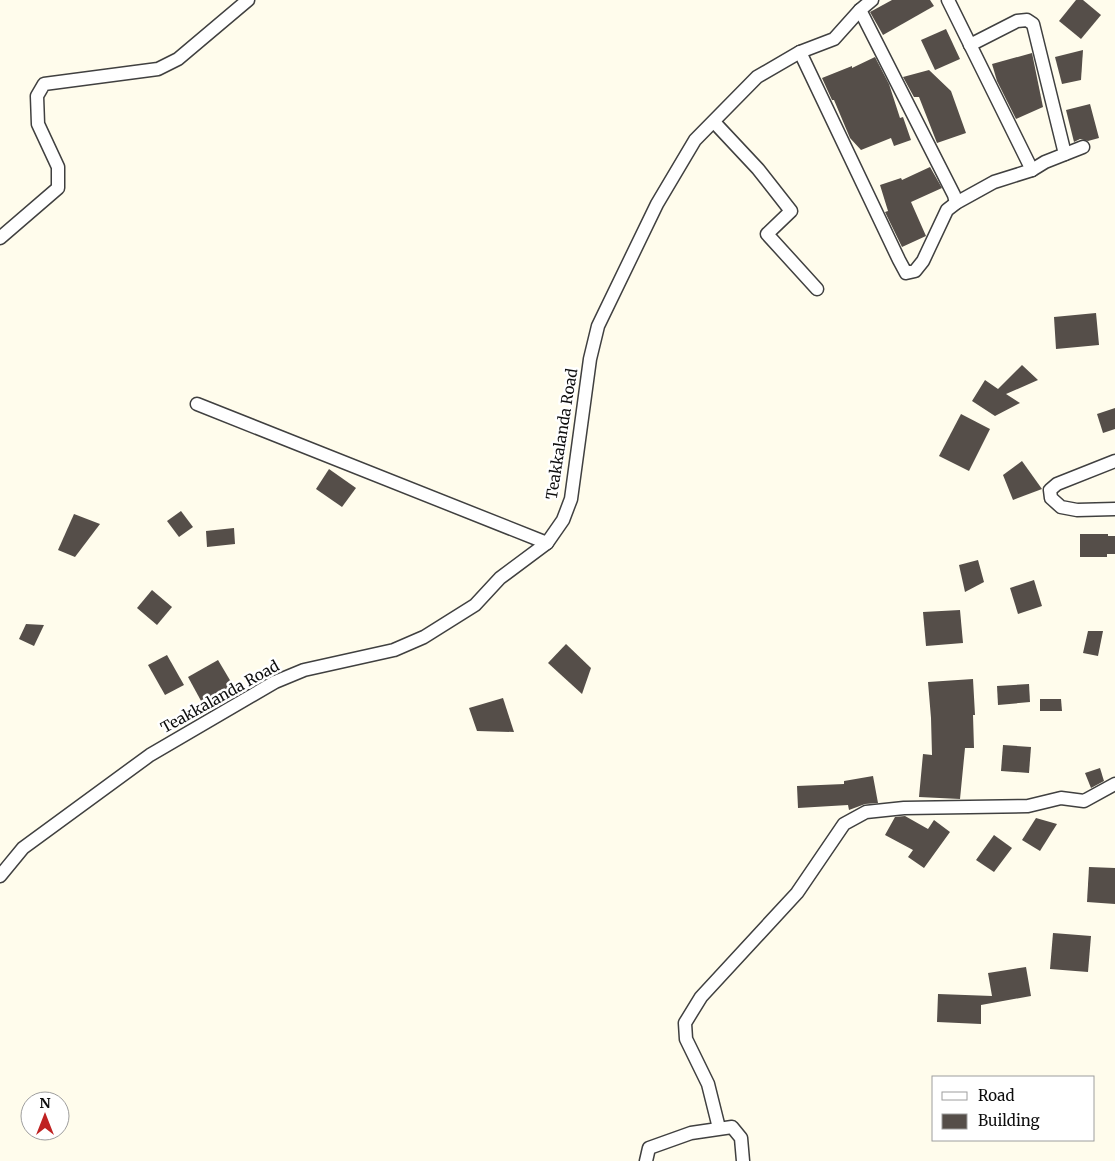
<svg xmlns="http://www.w3.org/2000/svg" width="1115" height="1161" font-family="Merriweather,serif">
  <rect width="100%" height="100%" fill="#fffcec"/>
  <g fill="#554e49">
    <polygon points="892,0 930,0 934,6 883,35 870,12"/>
    <polygon points="1076,0 1083,0 1101,15 1081,39 1059,21"/>
    <polygon points="946,29 960,59 935,70 921,40"/>
    <polygon points="1083,50 1081,80 1062,84 1055,57"/>
    <polygon points="1032,53 1043,107 1016,119 997,81 992,64"/>
    <polygon points="875,57 889,84 900,118 903,117 911,140 894,146 891,138 861,150 850,138 834,100 832,100 822,78 852,66 852,68"/>
    <polygon points="929,70 951,91 966,133 937,143 919,97 914,97 903,77"/>
    <polygon points="1090,104 1099,138 1088,141 1080,139 1074,142 1066,110"/>
    <polygon points="930,167 942,188 911,202 926,236 902,247 885,212 888,211 880,185 901,178 902,180"/>
    <polygon points="1096,313 1099,345 1056,349 1054,317"/>
    <polygon points="1022,365 1038,380 1006,394 1020,403 995,416 972,401 985,380 998,389"/>
    <polygon points="1115,408 1115,429 1103,433 1097,414"/>
    <polygon points="961,414 990,429 969,471 939,456"/>
    <polygon points="1022,461 1042,489 1013,500 1003,475"/>
    <polygon points="329,469 356,488 342,507 316,489"/>
    <polygon points="181,511 193,527 179,537 167,521"/>
    <polygon points="74,514 100,524 75,557 58,550"/>
    <polygon points="234,528 235,544 207,547 206,531"/>
    <polygon points="1080,534 1108,534 1108,536 1115,536 1115,554 1107,554 1107,557 1080,557"/>
    <polygon points="978,560 984,582 965,592 959,565"/>
    <polygon points="1034,580 1042,606 1018,614 1010,588"/>
    <polygon points="152,590 172,607 157,625 137,608"/>
    <polygon points="960,610 963,643 926,646 923,612"/>
    <polygon points="26,624 44,625 34,646 19,639"/>
    <polygon points="1088,631 1103,631 1098,656 1083,653"/>
    <polygon points="566,644 591,668 582,694 548,663"/>
    <polygon points="167,655 184,685 165,695 148,665"/>
    <polygon points="218,660 237,692 206,710 188,677"/>
    <polygon points="973,679 975,715 973,715 974,748 965,748 960,799 919,797 923,754 932,755 931,718 928,682"/>
    <polygon points="1029,684 1030,702 998,705 997,686"/>
    <polygon points="503,698 514,732 477,731 469,708"/>
    <polygon points="1040,699 1061,699 1062,711 1040,711"/>
    <polygon points="1003,745 1031,747 1029,773 1001,771"/>
    <polygon points="1100,768 1104,781 1091,788 1085,773"/>
    <polygon points="873,776 878,803 865,804 849,810 848,805 798,808 797,786 844,784 844,781"/>
    <polygon points="905,816 928,829 934,820 950,832 924,868 908,857 913,850 885,835 895,817"/>
    <polygon points="1036,818 1057,824 1040,851 1022,840"/>
    <polygon points="994,835 1012,848 994,872 976,860"/>
    <polygon points="1089,867 1115,868 1115,904 1087,902"/>
    <polygon points="1053,933 1091,936 1088,972 1050,969"/>
    <polygon points="1026,967 1031,996 981,1005 981,1024 937,1022 938,994 992,996 988,973"/>
  </g>
  <g fill="none" stroke-linecap="round" stroke-linejoin="round">
    <g stroke="#404040" stroke-width="15">
      <g id="minor">
        <polyline points="948,0 1032,170"/>
        <polyline points="860,10 954,195 956,203"/>
        <polyline points="970,45 1017,21 1027,20 1033,24 1065,154"/>
        <polyline points="800,52 899,260 906,273 915,271 923,261 947,210 956,203 994,182 1032,170 1045,162 1083,147"/>
        <polyline points="714,122 758,169 791,211 767,234 817,289"/>
        <polyline points="0,238 58,188 58,167 38,124 37,96 44,84 158,69 178,59 248,0"/>
        <polyline points="197,404 547,543"/>
        <polyline points="1115,461 1057,484 1050,490 1051,498 1061,507 1077,510 1115,509"/>
        <polyline points="0,876 23,848 150,755 275,682 304,670 394,650 424,637 475,605 500,578 547,543 563,520 571,499 590,359 598,326 657,204 695,140 757,77 800,52 834,39 860,10 872,0"/>
        <polyline points="719,1128 708,1084 686,1039 685,1023 701,997 797,893 844,824 866,812 904,808 1028,806 1061,798 1084,801 1115,784"/>
        <polyline points="646,1161 649,1148 691,1133 732,1127 741,1138 743,1161"/>
      </g>
    </g>
    <use href="#minor" stroke="#fff" stroke-width="12"/>
  </g>
  <g text-anchor="middle" stroke-width="5" stroke-linejoin="round" paint-order="stroke">
    <g font-size="15" fill="#0d0d0d" stroke="#fff">
      <text transform="translate(562 434) rotate(-81)" y="5">Teakkalanda Road</text>
      <text transform="translate(220 697) rotate(-29)" y="5">Teakkalanda Road</text>
    </g>
  </g>
  <rect x="932" y="1076" width="162" height="65" fill="#ffffff" stroke="#9e9e9e"/>
  <rect x="942" y="1092" width="25" height="8" fill="#ffffff" stroke="#9e9e9e"/>
  <text x="978" y="1101" font-size="15" fill="#0d0d0d">Road</text>
  <rect x="942" y="1114" width="25" height="15" fill="#554e49" stroke="#9e9e9e"/>
  <text x="978" y="1126" font-size="15" fill="#0d0d0d">Building</text>
  <g transform="translate(45 1116)"><circle r="24" fill="#ffffff" stroke="#9e9e9e"/>
  <path d="M0-4L9 19L0 12L-9 19Z" fill="#bf2222"/>
  <text y="-8" font-size="14" font-weight="bold" text-anchor="middle" fill="#0d0d0d">N</text>
  </g>
</svg>
